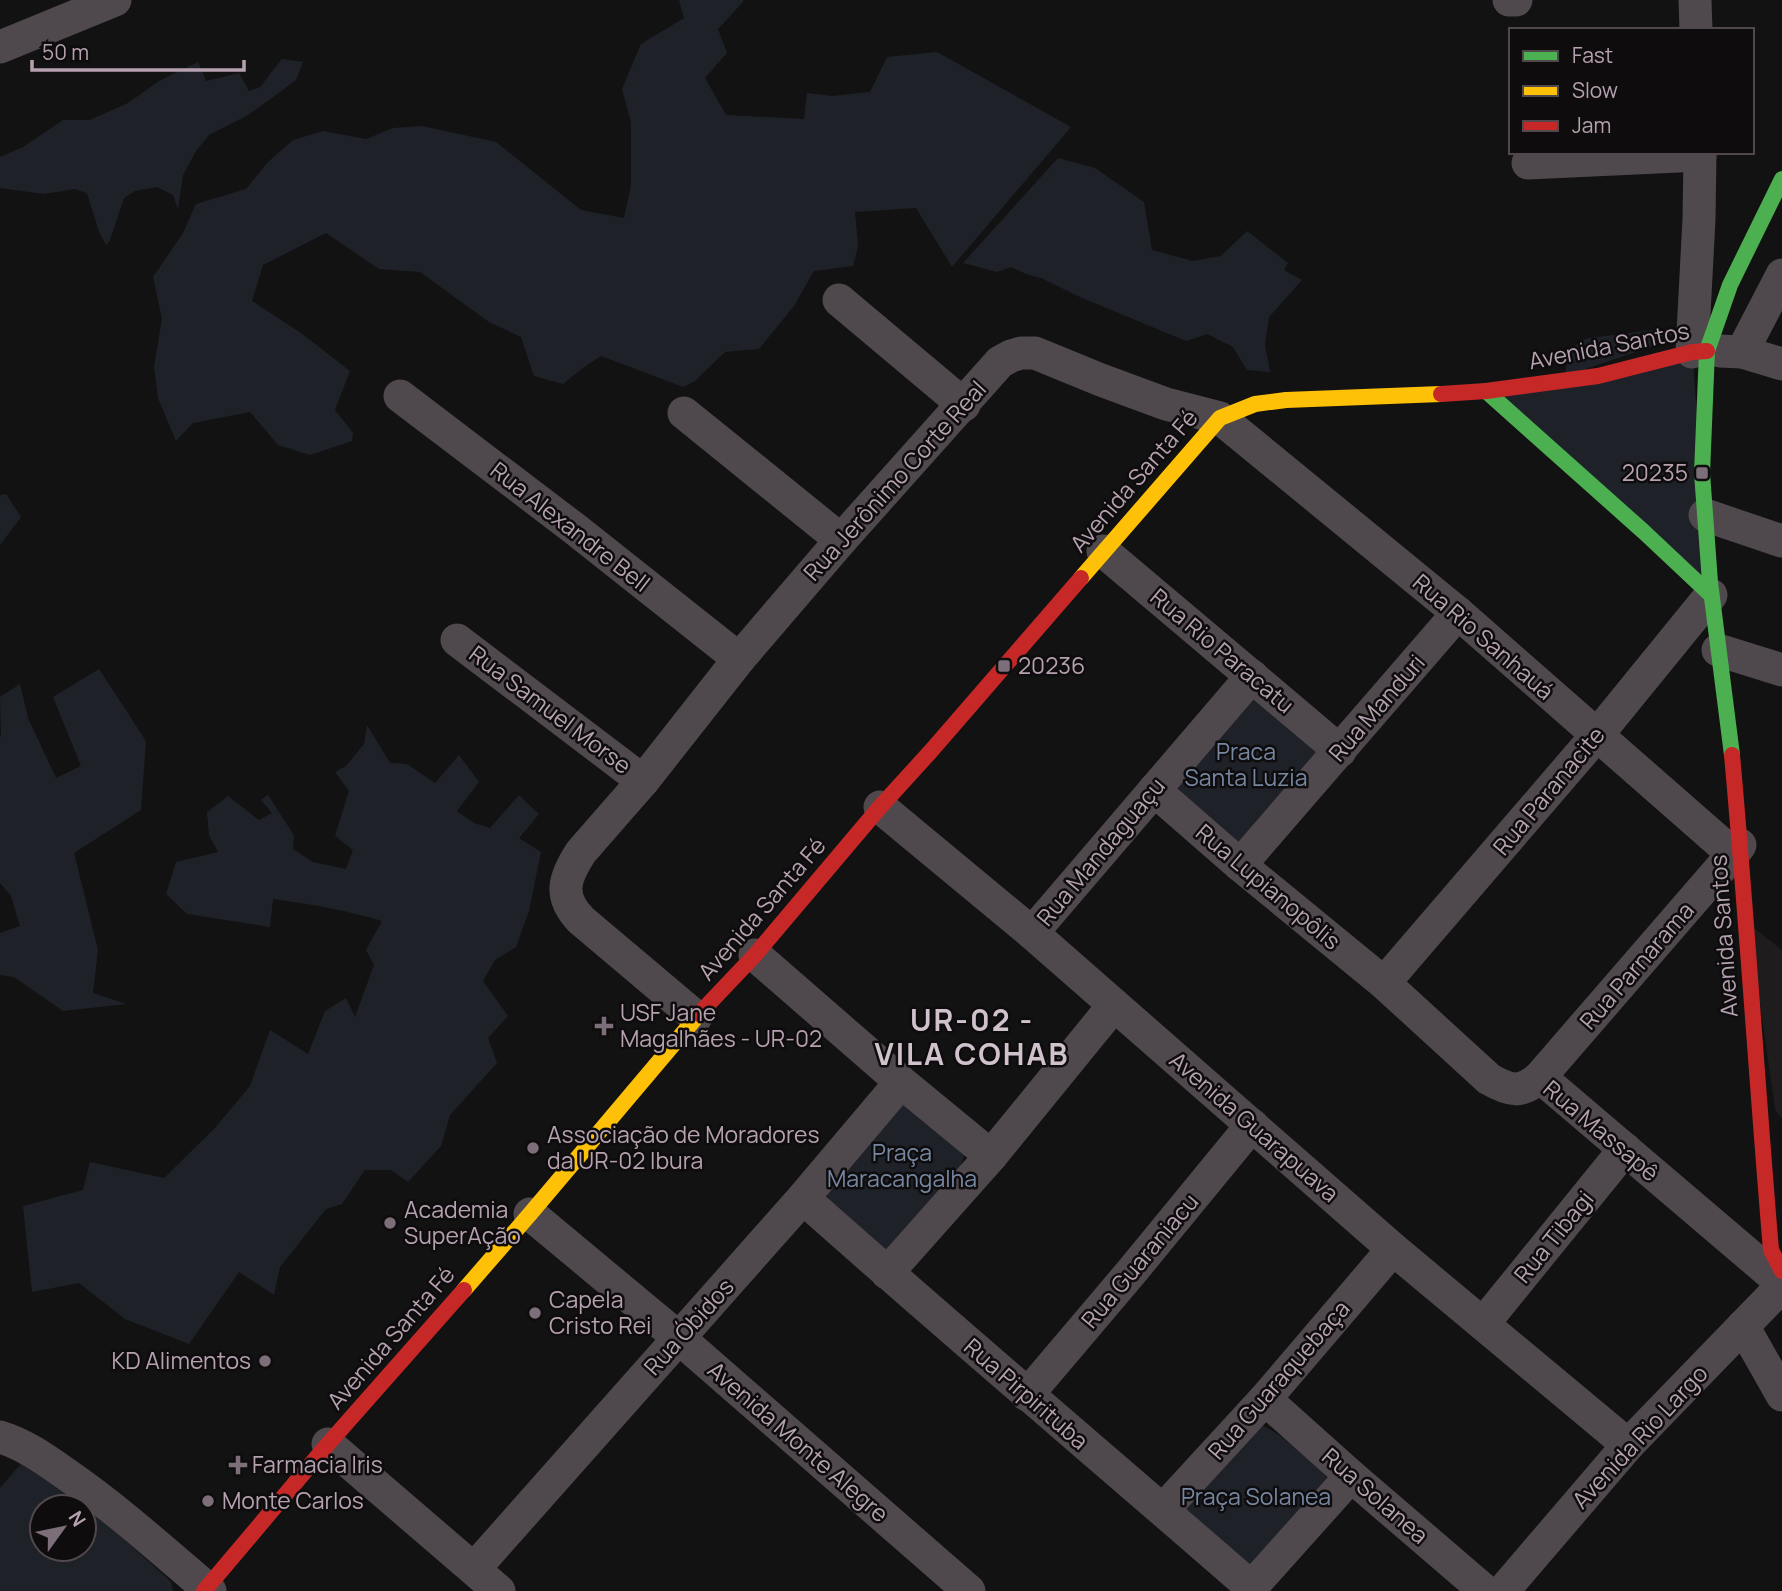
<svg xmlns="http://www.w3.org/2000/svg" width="1782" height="1591" font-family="Manrope,sans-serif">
  <rect width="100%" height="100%" fill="#121212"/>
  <polygon fill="#1e1c1c" points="1749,924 1782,950 1782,1118 1775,1110"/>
  <g fill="#1e2228" fill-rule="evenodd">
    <polygon points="679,0 743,0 743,2 718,29 727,53 705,78 726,115 804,119 807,93 832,96 870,92 887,57 937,52 1071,127 952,267 916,208 855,212 858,246 853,266 814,271 794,306 759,349 725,352 695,381 683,387 601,356 584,367 563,384 534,376 521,337 489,322 420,272 379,269 326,233 263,265 252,301 301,333 350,371 335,410 353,433 352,441 310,455 278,445 250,412 193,423 176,441 158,398 154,366 162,319 153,277 183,233 196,204 246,189 268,162 293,140 323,131 366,139 393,128 422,126 496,142 581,210 624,218 631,185 631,122 622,89 641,44 684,18"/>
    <polygon points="282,59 303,62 296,80 280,92 248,115 209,135 196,151 183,175 178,209 173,195 157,187 135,191 124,198 110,240 106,245 99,232 87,193 75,189 44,194 0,188 0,157 23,147 63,120 90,120 128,103 159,81 198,62 206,81 239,73 249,91 260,87"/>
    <polygon points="1058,158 1095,168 1144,202 1152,250 1193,261 1221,256 1247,231 1288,263 1284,270 1302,280 1269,317 1265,345 1270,372 1247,370 1233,347 1207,334 1186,341 1080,297 1041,278 1026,274 1011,267 997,272 963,263"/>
    <path d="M 1661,329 L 1674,333 L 1656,345 L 1565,376 C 1568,356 1568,346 1589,338 Z"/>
    <polygon points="1692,352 1712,603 1502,395"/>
    <polygon points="6,494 21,517 0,545 0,495"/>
    <polygon points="99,669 146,741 141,810 74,853 98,950 93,993 126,1004 63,1011 14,977 0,975 0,933 20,926 11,896 0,883 0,737 1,736 0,697 20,684 28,718 56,778 81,766 53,697"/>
    <polygon points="1256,696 1316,752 1239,841 1233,846 1226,842 1172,782"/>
    <path d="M 367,725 L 390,763 L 407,764 L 435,783 L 459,755 L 479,782 L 457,811 L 474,823 L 490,828 L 519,795 L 539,814 L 519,838 L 541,852 L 529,911 L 516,947 L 495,960 L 483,981 L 508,1016 L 488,1038 L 497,1063 L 450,1115 L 441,1146 L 408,1182 L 391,1170 L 365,1170 L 342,1204 L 326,1209 L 280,1267 L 274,1295 L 239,1272 L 189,1344 L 125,1319 L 79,1283 L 32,1292 L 23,1206 L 83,1190 L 90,1162 L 164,1178 L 214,1129 L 250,1086 L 270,1030 L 308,1054 L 325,1011 L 346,998 L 355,1017 L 374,965 L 366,950 L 382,921 C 346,910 310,904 273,899 L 270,927 L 187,914 L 166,894 L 176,862 L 218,852 L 209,835 L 207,812 L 228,796 L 259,820 L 272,813 L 261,800 L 268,795 L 294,835 L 293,849 L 313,862 L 346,869 L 353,850 L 335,836 L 349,791 L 335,772 L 346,766 L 364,744 Z"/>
    <polygon points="908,1104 958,1144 964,1155 961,1166 886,1250 829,1206 827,1192 898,1106"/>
    <path d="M 1261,1425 C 1276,1430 1321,1467 1329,1481 L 1255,1571 L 1188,1518 L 1186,1508 Z"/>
    <path d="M 25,1459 L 83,1503 L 166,1577 L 171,1582 L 173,1591 L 0,1591 L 0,1488 ZM 42,1507 L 84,1507 L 84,1549 L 42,1549 Z"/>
  </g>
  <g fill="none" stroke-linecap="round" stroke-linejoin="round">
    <g stroke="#4f484d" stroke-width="33">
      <polyline points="1509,0 1516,0"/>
      <polyline points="1695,0 1696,30"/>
      <polyline points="0,47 115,0"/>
      <polyline points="1528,163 1700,155"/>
      <polyline points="839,300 964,405"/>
      <polyline points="1720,351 1742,352 1782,364"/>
      <polyline points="1692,352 1699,219 1700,152"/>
      <polyline points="1742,352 1782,275"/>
      <polyline points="400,396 575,529 739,659"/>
      <polyline points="684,413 841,540"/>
      <polyline points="1705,515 1782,541"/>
      <polyline points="1103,551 1340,751"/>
      <polyline points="457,640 643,781"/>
      <polyline points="1718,650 1782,670"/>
      <path d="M 1154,790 L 1240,865 L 1384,983 L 1489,1079 C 1510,1091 1521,1094 1540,1077 L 1733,854"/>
      <polyline points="880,807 1032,933 1393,1249 1628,1445"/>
      <polyline points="1240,865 1458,613"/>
      <polyline points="1032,933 1252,676"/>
      <polyline points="755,955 901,1082 991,1156"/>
      <polyline points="1384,983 1597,735 1711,595"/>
      <path d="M 696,1017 L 581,920 C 558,896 564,878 581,852 L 643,781 L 739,659 L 841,540 L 1000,362 L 1011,356 L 1021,353 L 1035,353 L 1101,380 L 1166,404 L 1220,418 L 1458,613 L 1733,854 L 1740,845"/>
      <polyline points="1540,1077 1782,1283"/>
      <path d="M 803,1198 C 951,1330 1102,1457 1251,1587"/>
      <polyline points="530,1214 679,1338 969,1591"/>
      <polyline points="887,1273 991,1156 1114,1005"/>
      <polyline points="1483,1324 1625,1149"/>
      <polyline points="1743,1326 1782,1395"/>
      <polyline points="1027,1395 1133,1270 1252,1125"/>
      <polyline points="1265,1399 1351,1476 1485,1591"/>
      <path d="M 0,1437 C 24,1444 46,1460 66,1474 C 117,1509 163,1551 210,1591"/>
      <polyline points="328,1444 499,1591"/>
      <polyline points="1163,1510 1265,1399 1393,1249"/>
      <polyline points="474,1569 803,1198 901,1082"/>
      <polyline points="1248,1591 1351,1476"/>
      <polyline points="1503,1591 1628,1445 1782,1286"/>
    </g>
    <g stroke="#4caf50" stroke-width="16">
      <polyline points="1486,391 1644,532 1711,595"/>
      <polyline points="1732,755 1710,582 1702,473 1707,351 1730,285 1782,179"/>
    </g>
    <g stroke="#ffc107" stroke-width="16">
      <polyline points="1081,578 1220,418 1255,404 1286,400 1441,394"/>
      <polyline points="464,1290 530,1214 699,1014"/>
    </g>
    <g stroke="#c62828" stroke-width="16">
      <polyline points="1441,394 1486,391 1598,376 1692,352 1707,351"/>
      <path d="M 1732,755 C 1747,920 1757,1085 1771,1250 L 1782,1271"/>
      <polyline points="699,1014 755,955 880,807 931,751 1081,578"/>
      <polyline points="204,1591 328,1444 464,1290"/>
    </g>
  </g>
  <g fill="#7c6f79" stroke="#0e0c0d" stroke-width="2.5">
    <rect x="1695" y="466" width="14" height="14" rx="3.5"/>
    <rect x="997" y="659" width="14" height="14" rx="3.5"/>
    <path d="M600.5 1015.5h7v7h7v7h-7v7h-7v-7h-7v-7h7z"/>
    <circle cx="533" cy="1148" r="7"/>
    <circle cx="390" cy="1223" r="7"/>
    <circle cx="535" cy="1313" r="7"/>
    <circle cx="265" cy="1361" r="7"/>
    <path d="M234.5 1454.5h7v7h7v7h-7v7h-7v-7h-7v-7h7z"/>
    <circle cx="208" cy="1501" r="7"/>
  </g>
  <g text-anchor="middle" stroke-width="5" stroke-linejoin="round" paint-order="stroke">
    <g font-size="23" fill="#b5a1b0" stroke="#0e0c0d">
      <text transform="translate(1609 346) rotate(-11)" y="8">Avenida Santos</text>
      <text transform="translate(895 481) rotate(-48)" y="8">Rua Jerônimo Corte Real</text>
      <text transform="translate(1134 481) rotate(-49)" y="8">Avenida Santa Fé</text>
      <text transform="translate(570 527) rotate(38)" y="8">Rua Alexandre Bell</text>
      <text transform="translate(1483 637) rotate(41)" y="8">Rua Rio Sanhauá</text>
      <text transform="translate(1222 651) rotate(40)" y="8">Rua Rio Paracatu</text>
      <text transform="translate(1377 708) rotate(-49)" y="8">Rua Manduri</text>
      <text transform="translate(550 710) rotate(37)" y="8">Rua Samuel Morse</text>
      <text transform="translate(1549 791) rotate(-50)" y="8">Rua Paranacite</text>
      <text transform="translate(1101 852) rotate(-50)" y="8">Rua Mandaguaçu</text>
      <text transform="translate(1268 887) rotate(40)" y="8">Rua Lupianopôlis</text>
      <text transform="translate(762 909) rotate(-49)" y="8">Avenida Santa Fé</text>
      <text transform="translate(1724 936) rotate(-94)" y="8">Avenida Santos</text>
      <text transform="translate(1637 966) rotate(-49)" y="8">Rua Parnarama</text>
      <text transform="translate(1254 1127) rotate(41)" y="8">Avenida Guarapuava</text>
      <text transform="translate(1601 1131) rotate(40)" y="8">Rua Massapê</text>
      <text transform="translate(1554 1237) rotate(-51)" y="8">Rua Tibagi</text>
      <text transform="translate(1140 1261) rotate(-50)" y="8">Rua Guaraniacu</text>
      <text transform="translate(689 1327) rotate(-48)" y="8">Rua Óbidos</text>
      <text transform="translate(391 1338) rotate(-49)" y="8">Avenida Santa Fé</text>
      <text transform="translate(1279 1380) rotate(-49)" y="8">Rua Guaraquebaça</text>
      <text transform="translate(1026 1394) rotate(41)" y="8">Rua Pirpirituba</text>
      <text transform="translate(1640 1437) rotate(-47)" y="8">Avenida Rio Largo</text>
      <text transform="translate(798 1442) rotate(41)" y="8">Avenida Monte Alegre</text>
      <text transform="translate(1375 1496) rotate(41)" y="8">Rua Solanea</text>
    </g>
    <g font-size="23" fill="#b5a1b0" stroke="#0e0c0d" text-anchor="start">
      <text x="1688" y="481" text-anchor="end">20235</text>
      <text x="1018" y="674">20236</text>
      <text x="620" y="1021">USF Jane<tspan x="620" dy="26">Magalhães - UR-02</tspan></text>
      <text x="547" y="1143">Associação de Moradores<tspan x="547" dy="26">da UR-02 Ibura</tspan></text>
      <text x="404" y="1218">Academia<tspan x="404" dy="26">SuperAção</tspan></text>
      <text x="549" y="1308">Capela<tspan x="549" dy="26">Cristo Rei</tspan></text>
      <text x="251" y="1369" text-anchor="end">KD Alimentos</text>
      <text x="252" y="1473">Farmacia Iris</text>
      <text x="222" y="1509">Monte Carlos</text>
    </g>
    <g font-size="23" fill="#7687a1" stroke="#0e0c0d">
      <text x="1246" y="760">Praca<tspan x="1246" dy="26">Santa Luzia</tspan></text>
      <text x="902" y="1161">Praça<tspan x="902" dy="26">Maracangalha</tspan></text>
      <text x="1256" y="1505">Praça Solanea</text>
    </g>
    <g font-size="30" font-weight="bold" letter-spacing="2" fill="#d0c2cc" stroke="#0e0c0d">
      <text x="972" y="1031">UR-02 -<tspan x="972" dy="34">VILA COHAB</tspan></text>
    </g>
  </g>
  <rect x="1509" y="28" width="245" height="126" fill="#0e0c0d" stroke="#51484e" stroke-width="2"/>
  <rect x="1523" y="51" width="35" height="10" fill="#4caf50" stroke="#51484e" stroke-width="2"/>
  <text x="1572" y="63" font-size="21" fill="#b5a1b0">Fast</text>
  <rect x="1523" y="86" width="35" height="10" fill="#ffc107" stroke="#51484e" stroke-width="2"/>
  <text x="1572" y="98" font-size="21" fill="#b5a1b0">Slow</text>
  <rect x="1523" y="121" width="35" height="10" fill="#c62828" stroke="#51484e" stroke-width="2"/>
  <text x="1572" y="133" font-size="21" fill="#b5a1b0">Jam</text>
  <g transform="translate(63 1528) rotate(57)"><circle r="33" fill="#0e0c0d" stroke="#51484e" stroke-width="2"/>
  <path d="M0-5L12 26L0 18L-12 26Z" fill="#7c6f79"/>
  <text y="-10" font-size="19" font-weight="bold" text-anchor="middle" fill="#b5a1b0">N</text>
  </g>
  <path d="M32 60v10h212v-10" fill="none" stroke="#b5a1b0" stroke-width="3.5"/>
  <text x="42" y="60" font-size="21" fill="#b5a1b0" stroke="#0e0c0d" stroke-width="5" paint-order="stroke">50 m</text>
</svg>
